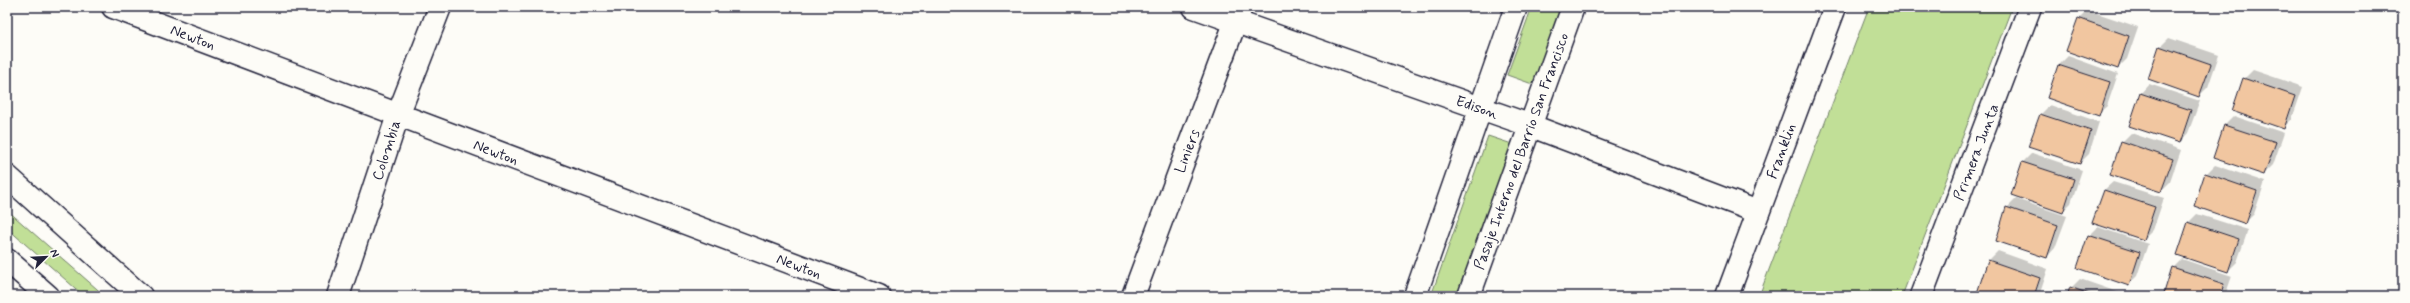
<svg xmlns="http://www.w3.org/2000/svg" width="2410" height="303" font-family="Mynerve,sans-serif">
  <rect width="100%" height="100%" fill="#fdfcf7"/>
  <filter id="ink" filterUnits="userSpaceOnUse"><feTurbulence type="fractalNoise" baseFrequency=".025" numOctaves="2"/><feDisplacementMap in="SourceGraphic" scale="8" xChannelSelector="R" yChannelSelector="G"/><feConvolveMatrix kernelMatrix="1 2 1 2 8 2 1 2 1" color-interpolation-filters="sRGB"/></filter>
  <g filter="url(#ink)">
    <g fill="#c1df97" stroke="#728069">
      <polygon points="1532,7 1563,7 1535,85 1507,75"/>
      <polygon points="1869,7 2012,7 1902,296 1759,296"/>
      <polygon points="1488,136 1515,145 1460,296 1431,296"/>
      <polygon points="7,210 105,296 84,296 7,228"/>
    </g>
    <g fill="#0003">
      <polygon points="2088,10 2138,27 2127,59 2118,68 2079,19"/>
      <polygon points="2169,38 2219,55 2208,87 2199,96 2160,47"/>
      <polygon points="2068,56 2118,74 2107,106 2098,114 2048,97 2059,65"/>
      <polygon points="2253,70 2303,87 2292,119 2283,128 2244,79"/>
      <polygon points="2149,84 2200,101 2188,133 2180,142 2141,93"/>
      <polygon points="2050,105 2099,122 2089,154 2080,163 2030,146 2041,114"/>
      <polygon points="2234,116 2284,133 2273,165 2264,174 2225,125"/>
      <polygon points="2131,133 2181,150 2170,182 2161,191 2122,142"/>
      <polygon points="2032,153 2082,170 2071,203 2062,212 2012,194 2023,162"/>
      <polygon points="2215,165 2265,182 2254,214 2245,223 2206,174"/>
      <polygon points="2113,182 2164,198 2153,230 2144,239 2104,190"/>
      <polygon points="2016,199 2067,216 2055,248 2047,257 2007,208"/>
      <polygon points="2197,214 2248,230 2237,262 2228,271 2189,222"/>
      <polygon points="2098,227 2148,244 2137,276 2128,285 2089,236"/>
      <polygon points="1998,251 2048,269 2039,296 1989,296 1979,292 1989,260"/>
      <polygon points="2182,259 2232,276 2225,296 2164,296 2173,268"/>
      <polygon points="2080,279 2129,296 2068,296 2071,288"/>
    </g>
    <g fill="#f1c6a0" stroke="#22223b">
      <polygon points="2078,18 2129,36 2118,69 2066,51"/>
      <polygon points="2159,46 2211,64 2199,97 2148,79"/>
      <polygon points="2058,65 2110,82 2099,116 2047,98"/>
      <polygon points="2243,78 2295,96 2284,129 2232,111"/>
      <polygon points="2140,93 2191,110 2180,143 2129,126"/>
      <polygon points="2040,114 2091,131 2080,164 2028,147"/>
      <polygon points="2224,125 2276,142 2264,175 2213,158"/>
      <polygon points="2121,141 2173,159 2161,192 2110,175"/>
      <polygon points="2022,162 2074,179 2063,213 2011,195"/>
      <polygon points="2205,173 2257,191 2246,224 2194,206"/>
      <polygon points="2104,190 2155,207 2144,240 2092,223"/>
      <polygon points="2006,207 2058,225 2047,258 1996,241"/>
      <polygon points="2188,222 2239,239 2228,272 2177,255"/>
      <polygon points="2088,235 2140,252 2129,286 2077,268"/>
      <polygon points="1988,260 2040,278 2034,296 1986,296 1977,293"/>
      <polygon points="2172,267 2224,284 2220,296 2163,296"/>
      <polygon points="2070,287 2095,296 2067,296"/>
    </g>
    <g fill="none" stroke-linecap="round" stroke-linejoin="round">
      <g stroke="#22223b" stroke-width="25">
        <g id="street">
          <polyline points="113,7 879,296"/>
          <polyline points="1194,7 1529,125 1758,212"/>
          <polyline points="338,296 398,115 440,7"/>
          <polyline points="1133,296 1241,7"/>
          <polyline points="1415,296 1516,7"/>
          <polyline points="1469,296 1573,7"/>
        </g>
      </g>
      <g stroke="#22223b" stroke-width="25">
        <g id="secondary">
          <polyline points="7,176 141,296"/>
          <polyline points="7,260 48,296"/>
          <polyline points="1727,296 1835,7"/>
          <polyline points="1921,296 2030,7"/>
        </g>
      </g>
      <use href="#street" stroke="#fdfcf7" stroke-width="22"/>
      <use href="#secondary" stroke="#fdfcf7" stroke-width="22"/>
    </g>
  </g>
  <g text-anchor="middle" stroke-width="4" stroke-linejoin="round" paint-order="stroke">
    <g font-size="15" fill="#22223b" stroke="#fdfcf7">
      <text transform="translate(193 37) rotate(21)" y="5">Newton</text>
      <text transform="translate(1477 107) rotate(19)" y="5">Edison</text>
      <text transform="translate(386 150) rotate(-72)" y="5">Colombia</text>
      <text transform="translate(1187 151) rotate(-69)" y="5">Liniers</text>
      <text transform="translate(1521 151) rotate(-70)" y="5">Pasaje Interno del Barrio San Francisco</text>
      <text transform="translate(1781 151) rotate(-70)" y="5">Franklin</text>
      <text transform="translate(496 152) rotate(21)" y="5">Newton</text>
      <text transform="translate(1976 152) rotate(-69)" y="5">Primera Junta</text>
      <text transform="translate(799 266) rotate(21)" y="5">Newton</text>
    </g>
  </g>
  <rect width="2410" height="303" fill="none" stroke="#fdfcf7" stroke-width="24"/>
  <rect x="12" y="12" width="2386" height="279" fill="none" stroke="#22223b" stroke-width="1.5" filter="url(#ink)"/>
  <g transform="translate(46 257) rotate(66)" stroke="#fdfcf7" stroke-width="3" paint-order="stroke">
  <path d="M0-3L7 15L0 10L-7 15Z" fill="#22223b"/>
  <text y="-6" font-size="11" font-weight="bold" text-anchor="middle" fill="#22223b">N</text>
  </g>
</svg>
